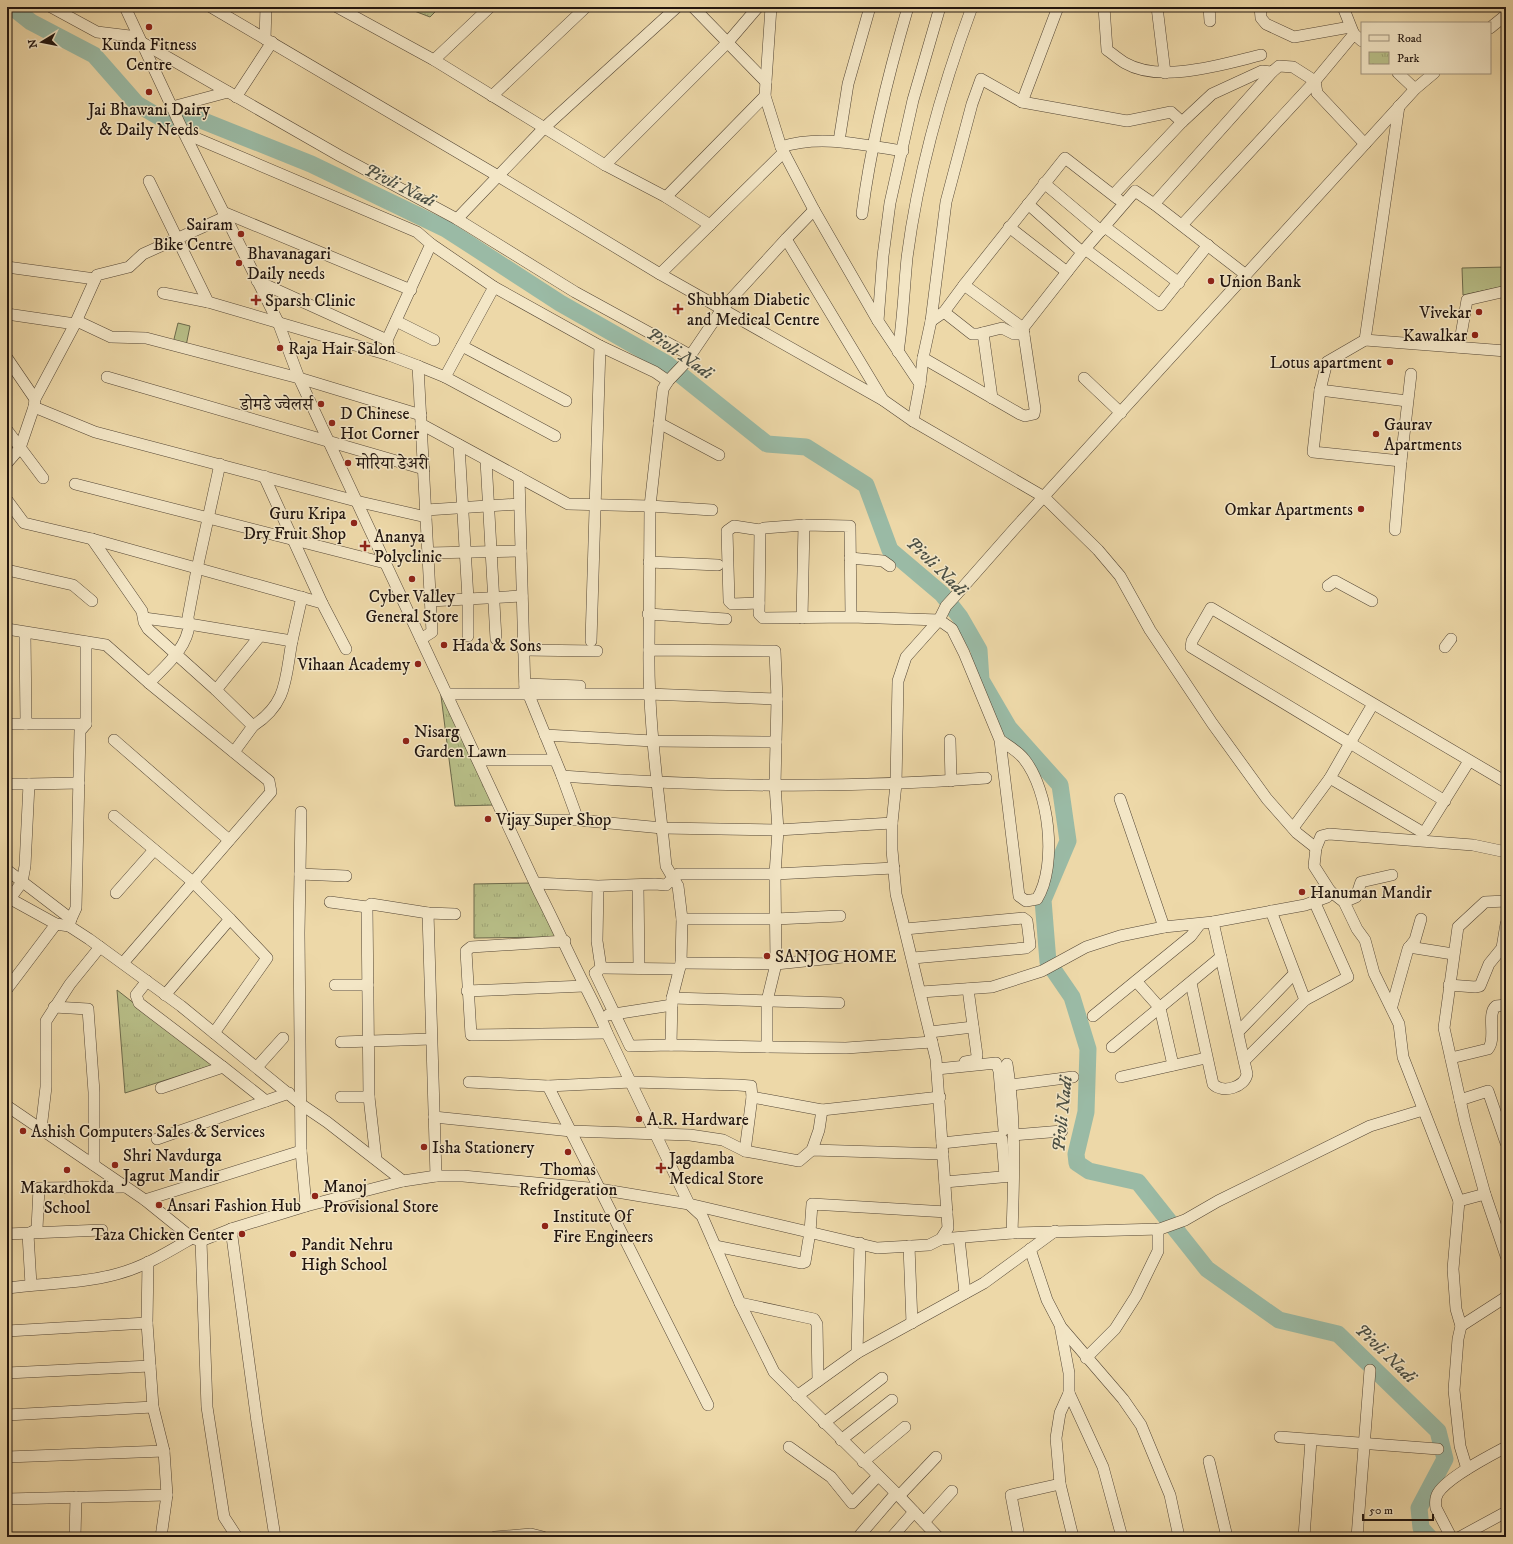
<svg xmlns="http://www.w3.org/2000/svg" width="1513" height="1544" font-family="'IM FELL DW Pica','Noto Serif Devanagari',serif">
  <defs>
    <pattern id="park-tufts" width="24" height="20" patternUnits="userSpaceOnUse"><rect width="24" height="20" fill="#b8bf88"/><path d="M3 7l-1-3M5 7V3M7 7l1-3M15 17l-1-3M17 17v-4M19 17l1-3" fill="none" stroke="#9ea374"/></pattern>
  </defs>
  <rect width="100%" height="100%" fill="#edd8a8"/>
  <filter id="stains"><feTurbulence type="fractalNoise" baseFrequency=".005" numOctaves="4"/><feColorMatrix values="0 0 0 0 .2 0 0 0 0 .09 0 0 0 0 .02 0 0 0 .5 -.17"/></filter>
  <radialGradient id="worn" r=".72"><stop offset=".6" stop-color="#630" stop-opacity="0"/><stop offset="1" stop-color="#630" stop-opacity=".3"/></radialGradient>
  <g fill="url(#park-tufts)" stroke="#6c6a4c">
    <polygon points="404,7 440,7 430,17"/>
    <polygon points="440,688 495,805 455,806"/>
    <polygon points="531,883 557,937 474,938 474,884"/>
    <polygon points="117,990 213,1065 125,1093"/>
  </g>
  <g fill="#b8bf88" stroke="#6c6a4c">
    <polygon points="1506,267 1506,286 1463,295 1462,268"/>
    <polygon points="178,323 190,326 186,346 173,343"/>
  </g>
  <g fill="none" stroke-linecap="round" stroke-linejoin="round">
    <polyline stroke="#9abaa5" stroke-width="17" points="12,7 31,22 94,55 137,104 161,118 201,120 311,164 446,229 560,303 667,364 767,444 806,447 866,485 890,550 942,594 960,617 979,650 981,680 1009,728 1060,785 1068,841 1043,900 1048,962 1072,997 1088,1049 1086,1112 1076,1154 1077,1163 1089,1171 1138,1182 1207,1269 1279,1320 1338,1334 1438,1431 1445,1459 1419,1508 1421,1528 1429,1537"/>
    <g stroke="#544635" stroke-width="12">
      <g id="minor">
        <polyline points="51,7 97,32 138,37"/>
        <path d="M 125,7 L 184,133 L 278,322 L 299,378 L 539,892 C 555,923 569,955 585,986 C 593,1002 601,1017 607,1033 L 689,1204 L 702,1216 L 740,1303 L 774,1372 L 899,1496 L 938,1537"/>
        <polyline points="211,7 498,176 660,274 883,400 913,421 1044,497 1098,550 1120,576 1150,630 1212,723 1267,799 1297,833 1316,848"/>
        <polyline points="337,7 434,60 605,165 666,197 710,225"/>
        <polyline points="693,7 766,82"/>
        <polyline points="771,7 765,96 781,147 814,210 878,321"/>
        <path d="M 1104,7 L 1107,50 C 1113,54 1118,59 1125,63 C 1161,84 1224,64 1261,55"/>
        <polyline points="1157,7 1165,73"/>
        <polyline points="1209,7 1210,21"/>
        <polyline points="1260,7 1261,18 1266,24 1294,37 1350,27"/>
        <polyline points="1343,7 1353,32"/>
        <polyline points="1490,28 1506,15"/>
        <polyline points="265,39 266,7"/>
        <polyline points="141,42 340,156 457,219 575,292 690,355"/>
        <polyline points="434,60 490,7"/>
        <polyline points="1398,73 1415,89"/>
        <polyline points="1315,81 1317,93 1365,144"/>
        <polyline points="492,96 586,7"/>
        <polyline points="236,97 272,42"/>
        <polyline points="1022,102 1127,121 1171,112 1182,122"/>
        <polyline points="1399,106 1365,340 1506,351"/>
        <polyline points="172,107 228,92"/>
        <polyline points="184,133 417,232 431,244 387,340 257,281"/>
        <polyline points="839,141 848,84 870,7"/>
        <path d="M 781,147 C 821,134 862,145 903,151"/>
        <polyline points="605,165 728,42 758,7"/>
        <polyline points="149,181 208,302 389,355"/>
        <polyline points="1044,183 1101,231"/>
        <polyline points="1114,194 1182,122 1212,94 1262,71 1272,72 1279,66 1293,67 1315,81 1354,34 1362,41"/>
        <polyline points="666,197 765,96"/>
        <polyline points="1028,204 1082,252"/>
        <polyline points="1154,204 1272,72"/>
        <polyline points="223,212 411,290"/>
        <path d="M 862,214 C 871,143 888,75 908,7"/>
        <polyline points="457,219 545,127 677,7"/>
        <polyline points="1182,225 1315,81"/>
        <polyline points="1009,227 1067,272"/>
        <polyline points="1105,227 1179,283"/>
        <polyline points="786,239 814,210"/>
        <polyline points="431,244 494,287 600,346 655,372 668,381"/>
        <polyline points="1085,249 1160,305 1208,245"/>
        <polyline points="7,267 95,279"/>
        <polyline points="660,274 783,153"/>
        <polyline points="964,285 1065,158 1118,199"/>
        <polyline points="163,293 208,302"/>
        <polyline points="944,312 972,334 978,334 1002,328 1014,334 1024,334"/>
        <polyline points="7,314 75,324 35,399 34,407 20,448 7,463"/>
        <polyline points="77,321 111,337 146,338 299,378 421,415"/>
        <polyline points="396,321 434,340"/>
        <polyline points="931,321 944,312 964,285 1023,328 1085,249 1135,191 1154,204 1246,275"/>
        <polyline points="75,324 97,275 129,267 143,254 225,217"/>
        <polyline points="983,333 992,398"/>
        <polyline points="387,340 389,355 418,366 432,632 421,639"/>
        <polyline points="1365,340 1327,362 1320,390 1313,452 1401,461 1411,374"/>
        <polyline points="462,346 566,401"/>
        <polyline points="1459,347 1467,300 1506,291"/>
        <path d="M 898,352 C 903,320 904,289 907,258 C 918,172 942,88 972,7"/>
        <polyline points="7,358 35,399"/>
        <polyline points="923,358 1020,414 1025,416 1034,414 1035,409 1023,328"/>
        <polyline points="418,366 445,377 555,436"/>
        <polyline points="107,377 424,469"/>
        <polyline points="445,377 494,287"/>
        <polyline points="1084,378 1121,413"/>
        <polyline points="920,384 923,358 931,321 946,202 972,104 981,79 1022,102 1058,7"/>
        <polyline points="1320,390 1407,401"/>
        <polyline points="34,407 95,432 356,501 426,517"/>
        <polyline points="913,421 920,384 878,321 883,256 890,203 913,100 940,7"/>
        <polyline points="659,423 719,455"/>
        <polyline points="421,424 568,504 650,506 712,510"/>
        <polyline points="7,430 43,478"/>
        <polyline points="459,445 468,599 468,636"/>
        <polyline points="486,460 496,639"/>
        <polyline points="220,464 197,569 188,617 189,624 292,641 302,597"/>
        <polyline points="264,476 322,603"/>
        <polyline points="519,477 525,693"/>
        <polyline points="75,484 385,563"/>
        <polyline points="7,500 24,523 92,539 322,603 346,649"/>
        <polyline points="426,510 519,504"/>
        <polyline points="1395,530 1401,461"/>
        <polyline points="92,539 142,611 144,622 148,629 216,690"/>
        <polyline points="428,553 521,551"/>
        <polyline points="850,558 883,561 890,566"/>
        <polyline points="649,562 718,565"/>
        <polyline points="7,570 73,585 92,601"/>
        <polyline points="1328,586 1335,581 1372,601"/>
        <polyline points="430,601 522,596"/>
        <polyline points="759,603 732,604 729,601 727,531 734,526 760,530"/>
        <polyline points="648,614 726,619"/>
        <path d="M 851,617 L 850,526 L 804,525 L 764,528 L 760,530 L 759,614 L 763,618 L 851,617 L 939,620 L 952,629 L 964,653 L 1000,740 L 1019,896 L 1026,901 L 1037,899 C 1058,865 1049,790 1024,759 C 1018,751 1008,746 1000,740"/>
        <path d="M 144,618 L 189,624 C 188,648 164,667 149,683"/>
        <polyline points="802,618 804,525"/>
        <polyline points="7,629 106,645 149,683 269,781 271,792 123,963"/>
        <polyline points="25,633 26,724"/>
        <polyline points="591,641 600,346"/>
        <polyline points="1445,647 1451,639"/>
        <polyline points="523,650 597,651"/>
        <polyline points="649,650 650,506 663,389 668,381 686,362 722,309 786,239 883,400"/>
        <polyline points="525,684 580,686"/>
        <polyline points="528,693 562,776"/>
        <polyline points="447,694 648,694 777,699"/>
        <polyline points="1373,704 1350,743 1191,647 1192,641 1211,608 1506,782"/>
        <polyline points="7,724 86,724"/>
        <path d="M 253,726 C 288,703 285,679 292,641"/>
        <polyline points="545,735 653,741 776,742"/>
        <polyline points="114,740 229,840"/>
        <polyline points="950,740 951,781"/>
        <polyline points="234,752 253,726 216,690 259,637"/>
        <polyline points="478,760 555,760"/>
        <polyline points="7,784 29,784 25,866 22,882 7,903"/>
        <polyline points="29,784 79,783"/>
        <polyline points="1120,799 1164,927"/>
        <polyline points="1445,801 1350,743 1330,778 1422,832 1426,830 1469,761"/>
        <polyline points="301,812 299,933 301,1151 306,1206"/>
        <polyline points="114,816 193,882 230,919 165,995"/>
        <polyline points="506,820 578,820 662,828 778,830 892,823"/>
        <path d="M 578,820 L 562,776 C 703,787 845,789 986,778"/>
        <polyline points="1293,828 1330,778"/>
        <polyline points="7,870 71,919 69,926"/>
        <polyline points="300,874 346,876"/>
        <path d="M 536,883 L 598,886 L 655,884 L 666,885 L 673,878 L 666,866 C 659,794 648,722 649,650 L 775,651 L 777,699 L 775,785 L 778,830 L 775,874 L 776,964 L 767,1001 L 767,1047 L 671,1045 L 630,1046 L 595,973 L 601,968 L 597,941 L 598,886"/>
        <polyline points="638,886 639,968"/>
        <polyline points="1330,891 1344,902 1357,929 1365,940 1374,973 1399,1024 1403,1057 1459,1201 1485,1194"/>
        <polyline points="116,893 154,850"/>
        <polyline points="7,897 56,924 69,926 89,939 181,1006 302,1105 327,1122 403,1181"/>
        <polyline points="1506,901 1485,902 1458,927 1444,1028 1465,1122 1485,1194 1506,1256"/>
        <polyline points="330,902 367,907 371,904 428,913 455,914"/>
        <polyline points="1344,902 1356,897 1361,882 1392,875"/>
        <polyline points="367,907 369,1097 376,1159"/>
        <polyline points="428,913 436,1176"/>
        <polyline points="71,919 76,908 80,731 86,724 86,642"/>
        <polyline points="682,919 775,919 840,916"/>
        <polyline points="905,929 1023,918 1027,921 1030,945 1026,948 913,958"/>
        <polyline points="565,941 471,947 466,951 471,1035 607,1033"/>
        <polyline points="1409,947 1453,954"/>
        <polyline points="681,963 776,964 843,957"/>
        <polyline points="601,968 679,969"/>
        <polyline points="147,981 136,995 139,1003 223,1067"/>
        <polyline points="1136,981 1160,1008 1173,1065"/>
        <path d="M 1191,983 L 1213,1084 C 1223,1094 1245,1087 1247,1074 L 1213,922"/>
        <polyline points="335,985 368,985"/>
        <polyline points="1449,985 1475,987 1480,986 1489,964 1502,948 1506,924"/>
        <polyline points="7,989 56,924"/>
        <polyline points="467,991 584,986"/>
        <polyline points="921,992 992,987 1042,971 1086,947 1120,936 1164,927 1213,922 1305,905 1327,897 1330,891 1314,866 1316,848 1321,836 1329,834 1473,845 1506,852"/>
        <polyline points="672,998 839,1003"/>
        <polyline points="1305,1000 1348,977 1314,901"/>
        <polyline points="1392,1006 1408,949 1415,940 1421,919"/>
        <polyline points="54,1007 88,1009 94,1092 94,1165"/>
        <polyline points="608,1015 672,1005"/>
        <polyline points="1093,1016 1191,936 1200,924"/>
        <polyline points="930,1032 973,1027"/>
        <polyline points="1238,1032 1294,974"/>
        <polyline points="214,1033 267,958 230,919"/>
        <polyline points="341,1042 431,1039"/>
        <polyline points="671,1045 672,998 681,963 682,919 678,886 673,878 678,874 775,874 894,868"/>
        <polyline points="767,1047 846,1048 932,1042"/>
        <polyline points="1112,1047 1221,957"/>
        <path d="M 1451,1058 L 1488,1049 C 1497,1039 1486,1014 1496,1006 L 1506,1005"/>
        <polyline points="1245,1060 1305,1000 1271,911"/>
        <polyline points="965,1062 976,1060 977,1055 968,989"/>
        <polyline points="257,1067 283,1038"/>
        <polyline points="937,1069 996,1063 999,1071 1004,1130"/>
        <polyline points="1121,1077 1206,1058"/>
        <polyline points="469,1082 548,1086 632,1082 738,1085 751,1086 752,1097 822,1110 940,1097"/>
        <polyline points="1011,1085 1073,1077"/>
        <polyline points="548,1086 708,1405"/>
        <polyline points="161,1088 223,1067 266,1101"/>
        <polyline points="341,1097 369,1097"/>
        <polyline points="752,1097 745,1151 799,1161 812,1150 943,1154"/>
        <polyline points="1460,1100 1488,1091 1506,1143"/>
        <polyline points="7,1106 145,1200 192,1238 201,1241 231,1229 306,1206 403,1181 436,1176 463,1176 599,1189 689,1204 877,1248 929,1245 941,1239 948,1228 936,1059 896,894 892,850 892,823 896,784 898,681 906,657 939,620 946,606 956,595 1016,527 1415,89 1434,73"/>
        <polyline points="434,1117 571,1131 690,1135 723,1140 745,1151"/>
        <polyline points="41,1129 46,1087 46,1021 70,984 100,947"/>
        <polyline points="1014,1135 1062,1131"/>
        <polyline points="157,1139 289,1093"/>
        <polyline points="942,1143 999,1137 1002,1139 1005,1176"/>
        <polyline points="812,1150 819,1130 822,1110"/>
        <polyline points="945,1182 1012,1176"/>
        <polyline points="145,1200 301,1151"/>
        <polyline points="1459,1201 1453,1269 1456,1309 1461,1326 1458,1339 1454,1390 1460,1446 1467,1469"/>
        <polyline points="231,1229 257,1422 275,1537"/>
        <polyline points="1012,1233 1160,1229 1185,1220 1218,1201 1370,1126 1423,1110"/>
        <polyline points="7,1234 102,1230"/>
        <polyline points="959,1238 965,1293"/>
        <path d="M 941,1239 L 1012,1233 C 1014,1176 1016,1120 1007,1064"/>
        <polyline points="201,1241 207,1407 224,1517 237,1537"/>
        <polyline points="715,1246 802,1263 805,1262 810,1232 812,1204 947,1212"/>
        <polyline points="909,1246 912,1323"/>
        <polyline points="1030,1249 1047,1300 1060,1325 1069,1373 1069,1393 1060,1413 1056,1438 1060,1484 1073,1537"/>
        <polyline points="148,1262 147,1323 153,1407 164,1451 167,1495 161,1537"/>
        <polyline points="31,1285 28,1234 37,1229 39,1188 124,1187"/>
        <path d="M 7,1288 C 43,1283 81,1284 117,1274 C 144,1267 168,1252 192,1238"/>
        <polyline points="740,1303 814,1319 817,1324 818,1381"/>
        <polyline points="1461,1326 1506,1297"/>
        <polyline points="1061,1327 1123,1399 1141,1425 1170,1495 1179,1537"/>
        <polyline points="7,1331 147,1323"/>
        <polyline points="857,1353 984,1283 1055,1231"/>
        <polyline points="1086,1358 1115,1329 1136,1296 1158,1251 1158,1229"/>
        <polyline points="7,1373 150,1366"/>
        <polyline points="1069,1393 1103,1467 1122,1537"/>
        <polyline points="797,1396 857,1353 860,1243"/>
        <polyline points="7,1415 153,1407"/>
        <polyline points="824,1423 882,1378"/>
        <polyline points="1280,1437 1438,1449"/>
        <polyline points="841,1440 892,1400"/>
        <polyline points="789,1447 831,1477 852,1503 878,1476"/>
        <polyline points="7,1457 164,1451"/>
        <polyline points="1209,1461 1227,1537"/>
        <polyline points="863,1462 905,1427"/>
        <polyline points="899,1496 936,1457"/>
        <polyline points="7,1499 167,1495"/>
        <polyline points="924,1522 952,1491"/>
        <polyline points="860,1535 896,1493"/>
        <polyline points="75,1537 76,1497"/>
        <polyline points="495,1537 531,1534 543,1537"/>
        <polyline points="892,1537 914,1512"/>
        <polyline points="1019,1537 1011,1495 1060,1484"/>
        <polyline points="1304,1537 1311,1440"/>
        <polyline points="1357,1537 1370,1370"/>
        <path d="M 1451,1537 L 1436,1508 C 1435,1502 1435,1498 1438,1493 C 1448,1477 1489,1456 1506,1447"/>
        <polyline points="1460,1537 1506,1512"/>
      </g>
    </g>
    <use href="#minor" stroke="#f3e6c6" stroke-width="11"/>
  </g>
  <g fill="#8f2418" stroke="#f3e6c6" stroke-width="1.5">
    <circle cx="149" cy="27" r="4"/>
    <circle cx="149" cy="92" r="4"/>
    <circle cx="241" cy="234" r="4"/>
    <circle cx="239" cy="263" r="4"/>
    <circle cx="1211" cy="281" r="4"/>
    <path d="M254 294h4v4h4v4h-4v4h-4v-4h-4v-4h4z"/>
    <path d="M676 303h4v4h4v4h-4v4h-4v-4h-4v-4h4z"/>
    <circle cx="1479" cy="312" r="4"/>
    <circle cx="1475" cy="335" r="4"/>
    <circle cx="280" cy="348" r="4"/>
    <circle cx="1390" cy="362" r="4"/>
    <circle cx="321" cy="404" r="4"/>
    <circle cx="332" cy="423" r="4"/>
    <circle cx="1376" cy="434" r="4"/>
    <circle cx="348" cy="463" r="4"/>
    <circle cx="1361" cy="509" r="4"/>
    <circle cx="354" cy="523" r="4"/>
    <path d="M363 540h4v4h4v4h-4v4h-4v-4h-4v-4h4z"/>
    <circle cx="412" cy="579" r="4"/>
    <circle cx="444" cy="645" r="4"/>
    <circle cx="418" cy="664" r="4"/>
    <circle cx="406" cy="741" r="4"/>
    <circle cx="488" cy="819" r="4"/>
    <circle cx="1302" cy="892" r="4"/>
    <circle cx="767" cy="956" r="4"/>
    <circle cx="639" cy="1119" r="4"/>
    <circle cx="23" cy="1131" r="4"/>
    <circle cx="424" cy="1147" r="4"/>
    <circle cx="568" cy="1152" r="4"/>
    <circle cx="115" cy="1165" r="4"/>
    <path d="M659 1162h4v4h4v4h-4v4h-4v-4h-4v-4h4z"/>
    <circle cx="67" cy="1170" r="4"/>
    <circle cx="315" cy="1196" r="4"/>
    <circle cx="159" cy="1205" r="4"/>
    <circle cx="545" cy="1226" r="4"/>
    <circle cx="242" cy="1234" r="4"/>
    <circle cx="293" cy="1254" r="4"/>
  </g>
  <g text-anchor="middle" stroke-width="3" stroke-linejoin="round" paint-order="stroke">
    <g font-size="17" fill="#21150f" stroke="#f3e6c6" text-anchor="start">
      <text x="149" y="50" text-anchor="middle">Kunda Fitness<tspan x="149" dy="20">Centre</tspan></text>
      <text x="149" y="115" text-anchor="middle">Jai Bhawani Dairy<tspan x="149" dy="20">&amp; Daily Needs</tspan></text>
      <text x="233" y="230" text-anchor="end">Sairam<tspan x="233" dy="20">Bike Centre</tspan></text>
      <text x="247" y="259">Bhavanagari<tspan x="247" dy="20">Daily needs</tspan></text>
      <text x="1219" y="287">Union Bank</text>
      <text x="687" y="305">Shubham Diabetic<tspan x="687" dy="20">and Medical Centre</tspan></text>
      <text x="265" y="306">Sparsh Clinic</text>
      <text x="1471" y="318" text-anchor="end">Vivekar</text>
      <text x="1467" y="341" text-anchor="end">Kawalkar</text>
      <text x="288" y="354">Raja Hair Salon</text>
      <text x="1382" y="368" text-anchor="end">Lotus apartment</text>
      <text x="313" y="410" text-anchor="end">डोमडे ज्वेलर्स</text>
      <text x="340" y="419">D Chinese<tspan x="340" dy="20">Hot Corner</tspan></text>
      <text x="1384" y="430">Gaurav<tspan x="1384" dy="20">Apartments</tspan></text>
      <text x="356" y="469">मोरिया डेअरी</text>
      <text x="1353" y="515" text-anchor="end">Omkar Apartments</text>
      <text x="346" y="519" text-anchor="end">Guru Kripa<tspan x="346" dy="20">Dry Fruit Shop</tspan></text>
      <text x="374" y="542">Ananya<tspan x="374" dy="20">Polyclinic</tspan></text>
      <text x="412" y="602" text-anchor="middle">Cyber Valley<tspan x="412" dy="20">General Store</tspan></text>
      <text x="452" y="651">Hada &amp; Sons</text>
      <text x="410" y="670" text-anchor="end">Vihaan Academy</text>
      <text x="414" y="737">Nisarg<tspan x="414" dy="20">Garden Lawn</tspan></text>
      <text x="496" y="825">Vijay Super Shop</text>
      <text x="1310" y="898">Hanuman Mandir</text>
      <text x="775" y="962">SANJOG HOME</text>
      <text x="647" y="1125">A.R. Hardware</text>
      <text x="31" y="1137">Ashish Computers Sales &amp; Services</text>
      <text x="432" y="1153">Isha Stationery</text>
      <text x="123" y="1161">Shri Navdurga<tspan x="123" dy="20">Jagrut Mandir</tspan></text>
      <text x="669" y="1164">Jagdamba<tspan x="669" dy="20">Medical Store</tspan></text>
      <text x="568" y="1175" text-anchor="middle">Thomas<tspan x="568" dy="20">Refridgeration</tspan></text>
      <text x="323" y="1192">Manoj<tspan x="323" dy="20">Provisional Store</tspan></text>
      <text x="67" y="1193" text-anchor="middle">Makardhokda<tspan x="67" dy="20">School</tspan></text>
      <text x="167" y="1211">Ansari Fashion Hub</text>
      <text x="553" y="1222">Institute Of<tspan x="553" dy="20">Fire Engineers</tspan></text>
      <text x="234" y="1240" text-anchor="end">Taza Chicken Center</text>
      <text x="301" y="1250">Pandit Nehru<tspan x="301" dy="20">High School</tspan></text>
    </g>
    <g font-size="18" font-style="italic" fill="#4b4f44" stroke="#f3e6c6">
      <text transform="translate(400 185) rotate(26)" y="6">Pivli Nadi</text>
      <text transform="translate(680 353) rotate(35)" y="6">Pivli Nadi</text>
      <text transform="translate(937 566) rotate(44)" y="6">Pivli Nadi</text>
      <text transform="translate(1062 1114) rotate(-84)" y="6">Pivli Nadi</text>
      <text transform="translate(1386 1353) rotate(44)" y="6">Pivli Nadi</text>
    </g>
  </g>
  <rect width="1513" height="1544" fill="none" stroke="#edd8a8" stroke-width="24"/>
  <rect x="8" y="8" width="1497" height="1528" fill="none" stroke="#21150f" stroke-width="2"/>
  <rect x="12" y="12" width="1489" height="1520" fill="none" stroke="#21150f"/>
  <rect x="1361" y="22" width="130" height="52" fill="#f3e6c6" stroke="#9f927d"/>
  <rect x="1369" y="35" width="20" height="6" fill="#f3e6c6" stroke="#9f927d"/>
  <text x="1397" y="42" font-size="12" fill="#21150f">Road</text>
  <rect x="1369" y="52" width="20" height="12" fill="url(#park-tufts)" stroke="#9f927d"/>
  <text x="1397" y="62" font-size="12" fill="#21150f">Park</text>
  <g transform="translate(42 42) rotate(260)" stroke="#f3e6c6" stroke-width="3" paint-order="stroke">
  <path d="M0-3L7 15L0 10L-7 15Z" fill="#21150f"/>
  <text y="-6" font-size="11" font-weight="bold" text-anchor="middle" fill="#21150f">N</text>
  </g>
  <path d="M1363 1514v6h70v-6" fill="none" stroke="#21150f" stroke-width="2"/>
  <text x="1369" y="1514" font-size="12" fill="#21150f" stroke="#f3e6c6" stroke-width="3" paint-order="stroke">50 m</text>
  <rect width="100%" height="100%" filter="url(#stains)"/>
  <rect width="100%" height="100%" fill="url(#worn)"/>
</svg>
